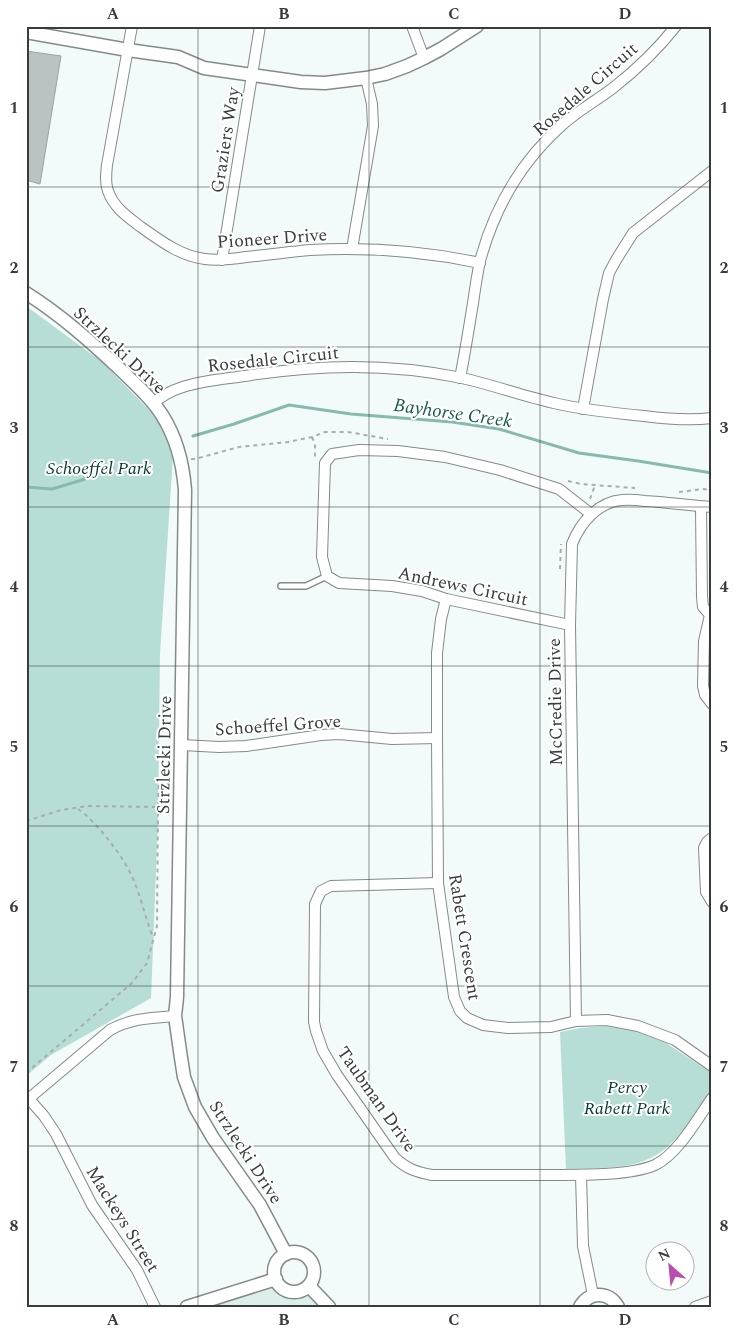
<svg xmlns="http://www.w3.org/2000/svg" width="738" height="1333" font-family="Spectral,serif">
  <rect width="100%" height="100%" fill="#f2fbf9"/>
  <polygon fill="#ddefeb" points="278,1283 283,1289 292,1292 304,1289 329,1307 198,1307"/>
  <g fill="#b7ded6">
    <polygon points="26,306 101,361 158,419 173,456 160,654 158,820 151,998 51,1055 26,1076"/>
    <polygon points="712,634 712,697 707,689 708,643"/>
    <path d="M 606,1026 L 638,1032 L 666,1043 L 712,1073 C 712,1078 712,1083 712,1088 C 711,1095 698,1110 693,1117 C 656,1172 626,1167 566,1169 L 560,1032 L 580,1028 Z"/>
  </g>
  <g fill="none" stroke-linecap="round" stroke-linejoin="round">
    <g stroke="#87b9af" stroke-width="3">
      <polyline points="193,436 234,424 289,405 351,414 452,422 499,429 579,453 638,461 712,473"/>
      <polyline points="26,487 52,489 82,480 113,467"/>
    </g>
  </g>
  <polygon fill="#bac3c1" stroke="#9ca4a2" points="26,51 61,56 40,184 26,180"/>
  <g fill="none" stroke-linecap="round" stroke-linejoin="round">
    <g stroke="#838b89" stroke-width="8">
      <polyline id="service" points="281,586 306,586 327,576"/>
    </g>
    <g stroke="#838b89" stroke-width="12">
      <g id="minor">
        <path d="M 132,26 L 107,165 C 106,174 105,183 108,191 C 114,208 128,217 141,227 C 161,241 180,256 205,259 C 218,261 233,259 246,257 C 267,255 289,252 310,250 C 367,247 424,251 480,263"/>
        <polyline points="412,26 424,58"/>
        <polyline points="352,249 373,126 372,104 366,78"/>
        <polyline points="222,260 260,26"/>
        <path d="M 460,378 C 465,353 469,328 473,303 C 475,289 477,275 480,261 C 494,209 521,162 561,126 C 577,111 596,101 613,88 C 636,70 658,49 676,26"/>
        <path d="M 153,403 C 161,397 170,391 180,388 C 202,380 227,379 251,375 C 322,364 391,363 462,378 C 493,385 523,396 554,403 C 583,410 613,413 644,416 C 667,419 689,421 712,418"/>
        <polyline points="583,409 603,299 609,273 616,260 633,233 712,171"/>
        <polyline points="701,507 702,597 703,607 712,617"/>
        <polyline points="446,599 441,619 437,653 437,738 438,883 454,997 460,1011 467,1018 483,1025 508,1028 551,1027 576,1021 607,1020 638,1026 675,1040 712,1066"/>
        <polyline points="710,615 704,641 703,686 705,695 712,704"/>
        <polyline points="570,625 446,599 422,591 392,586 339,583 327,576 322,557 325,463 332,454 359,450 398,451 445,457 500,470 559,489 591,514"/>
        <polyline points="182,745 219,747 246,746 321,735 339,734 392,739 437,738"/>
        <polyline points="712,838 707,842 704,848 706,892 712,902"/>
        <path d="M 438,883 L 331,886 L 321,891 L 315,904 L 314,1022 L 316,1031 L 323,1051 L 337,1075 L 395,1158 C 407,1169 416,1172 432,1175 C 471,1175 510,1175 550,1175 C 578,1175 630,1176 655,1165 C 678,1154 698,1118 712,1098"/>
        <path d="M 576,1021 L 570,625 L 572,544 C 580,523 598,502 622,500 C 630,499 638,500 645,501 C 668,502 690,506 712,507"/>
        <polyline points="29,1099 44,1116 56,1134 92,1205 137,1270 155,1307"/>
        <path d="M 26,1101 L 110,1030 C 132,1018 151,1018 175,1016"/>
        <polyline points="581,1175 583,1246 593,1295"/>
        <polyline points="695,1307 712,1301"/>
      </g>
    </g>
    <g stroke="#838b89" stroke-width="15">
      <g id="tertiary">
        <polyline points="26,32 128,50 178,57 204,68 301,82 325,83 366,78 385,74 407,66 424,58 441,49 477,26"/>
        <path d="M 26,293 C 61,315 91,342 121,370 C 135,384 151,397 162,415 C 176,437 183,464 185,490 L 177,997 L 175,1016 L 181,1058 L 184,1077 L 195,1107 L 213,1138 L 260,1205 L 286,1254"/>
        <circle cx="294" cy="1272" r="20"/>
        <polyline points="309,1286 329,1307"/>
        <polyline points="187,1307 276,1279"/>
        <path d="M 580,1307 C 589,1291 609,1291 618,1307"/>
      </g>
    </g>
    <g stroke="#a7aead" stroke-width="2" stroke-dasharray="4 4" stroke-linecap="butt">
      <polyline points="312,437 315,444 315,458 316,458"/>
      <polyline points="191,459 195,459 239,447 288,442 312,437 325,432 348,432 388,439"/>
      <polyline points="568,481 581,484 635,488"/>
      <polyline points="679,492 703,489 712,490"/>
      <polyline points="590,499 595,485"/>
      <polyline points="560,569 561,544"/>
      <path d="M 78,809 C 87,815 95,824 103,833 C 111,843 119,853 126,865 C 139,887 144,914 153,938"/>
      <polyline points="26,821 61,810 88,806 158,807 159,775 170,775"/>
      <polyline points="26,1073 132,983 147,963 157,926 158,807"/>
    </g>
    <use href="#service" stroke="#fff" stroke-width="5"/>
    <use href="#minor" stroke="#fff" stroke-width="10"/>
    <use href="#tertiary" stroke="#fff" stroke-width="12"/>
  </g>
  <path fill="none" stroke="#393c3c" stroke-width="1" stroke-opacity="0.55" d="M 198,26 L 198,1307M 369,26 L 369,1307M 540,26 L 540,1307M 26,187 L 712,187M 26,347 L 712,347M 26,507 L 712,507M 26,666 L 712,666M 26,826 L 712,826M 26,986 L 712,986M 26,1146 L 712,1146"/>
  <g text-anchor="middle" stroke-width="4" stroke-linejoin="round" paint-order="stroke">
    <g font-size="18" fill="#393c3c" stroke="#fff">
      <text transform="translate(585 89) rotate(-41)" y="6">Rosedale Circuit</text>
      <text transform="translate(225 140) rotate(-81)" y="6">Graziers Way</text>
      <text transform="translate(272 238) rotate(-4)" y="6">Pioneer Drive</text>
      <text transform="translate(120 350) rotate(43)" y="6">Strzlecki Drive</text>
      <text transform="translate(273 359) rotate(-6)" y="6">Rosedale Circuit</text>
      <text transform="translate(463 586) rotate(12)" y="6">Andrews Circuit</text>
      <text transform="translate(555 702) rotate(-91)" y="6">McCredie Drive</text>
      <text transform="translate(278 725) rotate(-4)" y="6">Schoeffel Grove</text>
      <text transform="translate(164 755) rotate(-89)" y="6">Strzlecki Drive</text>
      <text transform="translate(465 937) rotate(81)" y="6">Rabett Crescent</text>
      <text transform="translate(377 1099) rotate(55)" y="6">Taubman Drive</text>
      <text transform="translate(246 1152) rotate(57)" y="6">Strzlecki Drive</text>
      <text transform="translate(123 1219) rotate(58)" y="6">Mackeys Street</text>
    </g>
    <g font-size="18" font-style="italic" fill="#073831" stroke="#fff">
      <text x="99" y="474">Schoeffel Park</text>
      <text x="627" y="1093">Percy<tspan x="627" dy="21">Rabett Park</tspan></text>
    </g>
    <g font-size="19" font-style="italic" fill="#165a50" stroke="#fff">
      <text transform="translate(453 412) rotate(8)" y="7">Bayhorse Creek</text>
    </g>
  </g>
  <rect width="738" height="1333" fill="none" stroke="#ffffff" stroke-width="55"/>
  <g transform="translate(670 1266) rotate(333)"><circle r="24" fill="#ffffff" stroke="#b0b1b1"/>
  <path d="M0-4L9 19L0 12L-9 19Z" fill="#b84eaf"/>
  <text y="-8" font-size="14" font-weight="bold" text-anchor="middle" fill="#393c3c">N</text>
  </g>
  <rect x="28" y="28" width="682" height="1278" fill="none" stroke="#393c3c" stroke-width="2"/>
  <g font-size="16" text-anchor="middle" font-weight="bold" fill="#393c3c">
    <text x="113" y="19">A</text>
    <text x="284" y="19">B</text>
    <text x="454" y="19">C</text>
    <text x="625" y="19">D</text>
    <text x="14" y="113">1</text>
    <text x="724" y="113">1</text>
    <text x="14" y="273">2</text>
    <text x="724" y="273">2</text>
    <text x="14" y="433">3</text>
    <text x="724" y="433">3</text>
    <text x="14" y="592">4</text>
    <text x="724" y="592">4</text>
    <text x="14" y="752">5</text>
    <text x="724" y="752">5</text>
    <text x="14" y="912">6</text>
    <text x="724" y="912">6</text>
    <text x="14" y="1072">7</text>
    <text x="724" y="1072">7</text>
    <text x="14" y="1231">8</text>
    <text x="724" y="1231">8</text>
    <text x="113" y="1325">A</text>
    <text x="284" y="1325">B</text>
    <text x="454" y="1325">C</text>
    <text x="625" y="1325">D</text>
  </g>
</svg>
